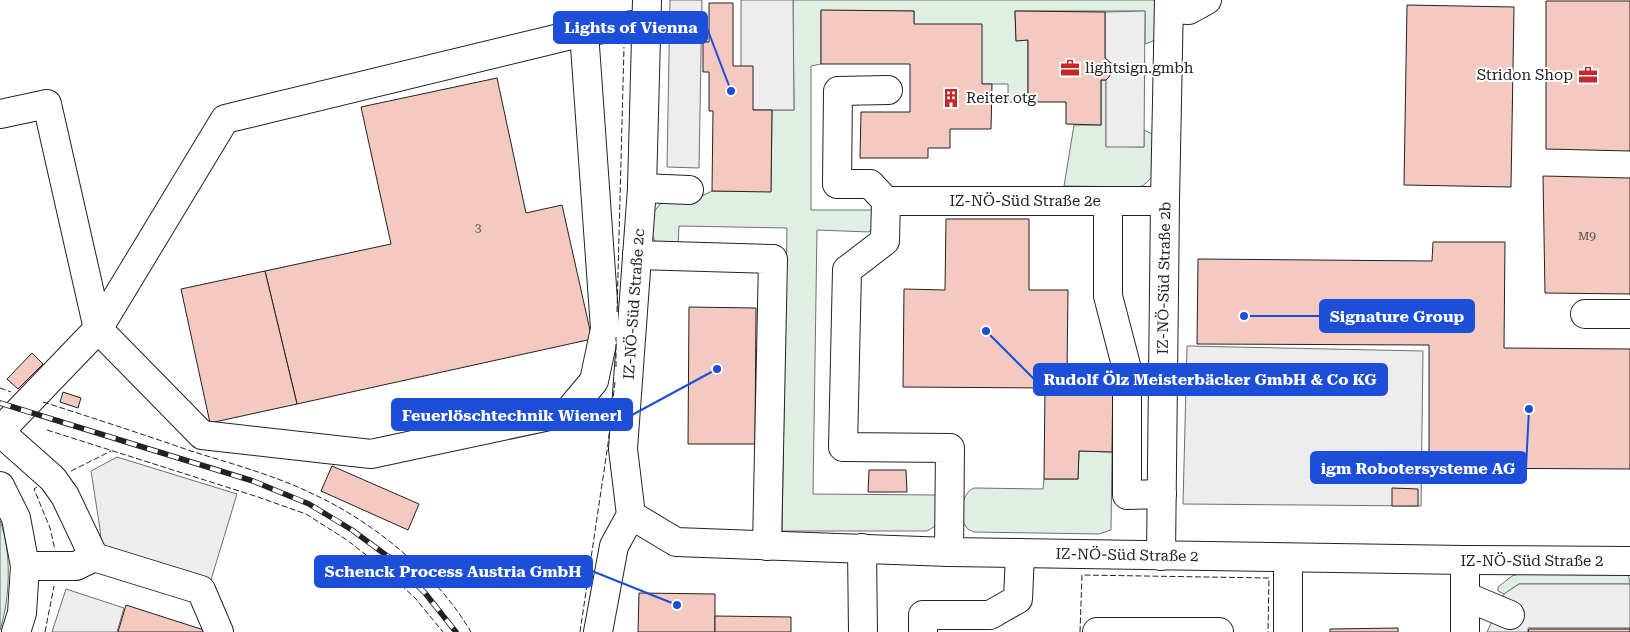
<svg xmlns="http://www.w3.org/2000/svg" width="1630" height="632" font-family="'Roboto Serif',serif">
  <rect width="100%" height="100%" fill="#fff"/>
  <g fill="#e0efe3" stroke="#6f6f6f">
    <polygon points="793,0 1156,0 1157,34 1153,41 1145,44 1145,11 1015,11 1016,40 1028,40 1028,102 1008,102 1008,84 982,84 914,24 914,11 821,11 821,64 811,66 811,210 876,210 879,221 869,232 817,230 813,494 938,495 937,525 927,531 782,531 787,228 679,226 678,246 661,245 655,242 652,234 654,212 660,204 672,199 696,199 712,191 771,191 772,110 794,110"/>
    <path d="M 1101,80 L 1106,80 L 1106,146 L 1144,147 L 1144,130 L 1156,136 C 1156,157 1161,176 1140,187 L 1064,186 L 1074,125 L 1101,125 Z"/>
    <path d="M 1079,451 L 1112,452 L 1111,530 L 1099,534 L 974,532 C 972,531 969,530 967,528 C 958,518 961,493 974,488 L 1043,489 L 1044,479 L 1078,479 Z"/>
    <path d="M 0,521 C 12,552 10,599 0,630 Z"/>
    <polygon points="1628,572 1630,584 1519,584 1504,594 1498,591 1498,587 1512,576 1522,573"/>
  </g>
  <g fill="#ededed" stroke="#6f6f6f">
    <polygon points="670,0 702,0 699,168 667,167"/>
    <polygon points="741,0 793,0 794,110 753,110 741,66"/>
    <polygon points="1145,11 1144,147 1106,147 1106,80 1112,72 1112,64 1105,58 1105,12"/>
    <polygon points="1187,346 1423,351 1421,506 1183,504"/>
    <polygon points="117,457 237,494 210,583 102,551 100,529 91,471"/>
    <polygon points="1519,584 1630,584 1630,628 1528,628 1528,632 1487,632 1504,594"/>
    <polygon points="66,589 124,608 117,632 52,632"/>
  </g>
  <g fill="#f3c9c0" stroke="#222">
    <polygon points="1546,1 1630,1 1630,151 1546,149"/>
    <polygon points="709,3 733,3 733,66 753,66 753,110 772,110 771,192 712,191 713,111 709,111 709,72 703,72 703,42 709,42"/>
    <polygon points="1407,5 1514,7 1511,187 1404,185"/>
    <polygon points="821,10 914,11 914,24 982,24 982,84 992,84 991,129 950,129 950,148 928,148 928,158 860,158 861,112 910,112 910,64 821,64"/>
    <polygon points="1015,11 1105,12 1105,58 1112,64 1112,72 1109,77 1106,80 1101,80 1101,125 1066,124 1066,102 1028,102 1028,40 1016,41"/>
    <polygon points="497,78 526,213 562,205 592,339 297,404 265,271 391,244 361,107"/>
    <polygon points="1543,176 1630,178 1630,294 1545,293"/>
    <polygon points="946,219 1029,219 1029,290 1068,290 1067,372 1113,372 1112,452 1079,451 1078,479 1044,479 1045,388 903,387 904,289 945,290"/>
    <polygon points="1433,242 1505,242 1504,348 1630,349 1630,469 1429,468 1429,345 1197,344 1198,259 1432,261"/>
    <polygon points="265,271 297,404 210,423 181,289"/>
    <polygon points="689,307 756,308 755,444 688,444"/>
    <polygon points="32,353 43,364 18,389 7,379"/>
    <polygon points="63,392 81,398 78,408 60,402"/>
    <polygon points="332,466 419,504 408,530 321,491"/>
    <polygon points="869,470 906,470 907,492 868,492"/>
    <polygon points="1392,488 1418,489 1418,506 1392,506"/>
    <polygon points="639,593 715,594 715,632 638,632"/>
    <polygon points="126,605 204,630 203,632 118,632"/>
    <polygon points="715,616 791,617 791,632 715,632"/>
    <polygon points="1398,628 1398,632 1330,632 1330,629"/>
    <polygon points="1529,629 1630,629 1630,632 1528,632"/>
  </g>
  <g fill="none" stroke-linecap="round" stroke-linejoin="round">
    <g stroke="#222" stroke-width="30">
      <g id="minor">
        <polyline points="1169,9 1189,10 1207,0"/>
        <polyline points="584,32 646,23"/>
        <polyline points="888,90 838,91 837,184 870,184 886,201 885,241 847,270 843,447 950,448 949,552"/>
        <polyline points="0,114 47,104 98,329 202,435 371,454 568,412 594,381 605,329 584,32 225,119 98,329 0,431"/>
        <polyline points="642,188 689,190"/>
        <polyline points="886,201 1165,201"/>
        <polyline points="1108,201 1108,296 1127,369 1127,495 1162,494"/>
        <polyline points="637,255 773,259 767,546"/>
        <polyline points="1585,314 1630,314"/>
        <polyline points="0,432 53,479 65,496 94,557"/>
        <polyline points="0,486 16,518 25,566 22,613 16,632"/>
        <polyline points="631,515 676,542 949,552 1465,560 1630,561"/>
        <polyline points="862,548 863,632"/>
        <polyline points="1161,556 1165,201 1169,0"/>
        <polyline points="1288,558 1288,632"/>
        <polyline points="25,566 76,566 94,557 201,590 219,632"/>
        <polyline points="1465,596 1510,615"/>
        <polyline points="598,632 614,546 631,515 623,449 642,188 647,0"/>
        <polyline points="923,632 923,615 990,615 1018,599 1020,553"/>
        <polyline points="1097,632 1219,632"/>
        <polyline points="1465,632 1465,560"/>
      </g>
    </g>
    <use href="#minor" stroke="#fff" stroke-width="28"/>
    <g stroke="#222" stroke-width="5.5">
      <polyline id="rail" points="0,403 253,481 309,504 352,530 390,558 425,593 456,632"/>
    </g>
    <use href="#rail" stroke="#fff" stroke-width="4" stroke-dasharray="11" stroke-linecap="butt"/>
    <g stroke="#222" stroke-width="1" stroke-dasharray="6 2.5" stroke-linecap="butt">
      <polyline points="617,312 624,47"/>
      <polyline points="616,367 616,337"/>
      <polyline points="0,388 11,392"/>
      <path d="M 43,402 C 93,418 142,434 191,451 C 232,464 274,475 313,494 C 374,522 437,574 471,632"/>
      <polyline points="47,430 258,497 306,514 347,540 384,569 416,599 443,632"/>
      <polyline points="71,471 111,451"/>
      <polyline points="37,487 34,489 50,528 55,550"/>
      <polyline points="45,632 54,586"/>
      <polyline points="580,632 608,444 615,382"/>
      <polyline points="1080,632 1082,575 1269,578 1268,632"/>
    </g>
  </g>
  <defs>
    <g id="office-bare" transform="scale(1.5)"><path d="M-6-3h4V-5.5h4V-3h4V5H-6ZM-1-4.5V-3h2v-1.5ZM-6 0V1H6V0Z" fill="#c62828" stroke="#fff" stroke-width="2.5" paint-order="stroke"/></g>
    <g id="building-bare" transform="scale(1.5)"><path d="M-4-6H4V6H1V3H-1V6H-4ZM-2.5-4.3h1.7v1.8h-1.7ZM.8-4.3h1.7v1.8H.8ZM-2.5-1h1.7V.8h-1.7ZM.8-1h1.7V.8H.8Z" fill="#c62828" stroke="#fff" stroke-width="2.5" paint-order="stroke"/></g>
  </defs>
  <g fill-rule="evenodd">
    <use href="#office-bare" x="1070" y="68"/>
    <use href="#office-bare" x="1588" y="75"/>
    <use href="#building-bare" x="951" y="98"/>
  </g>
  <g text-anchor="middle" stroke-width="4" stroke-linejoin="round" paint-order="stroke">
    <g font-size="12" fill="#564c4a">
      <text x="478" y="232">3</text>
      <text x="1587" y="240">M9</text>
    </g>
    <g font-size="15" fill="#222" stroke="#fff" text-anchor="start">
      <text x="1085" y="73">lightsign.gmbh</text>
      <text x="1573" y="80" text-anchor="end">Stridon Shop</text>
      <text x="966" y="103">Reiter otg</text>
    </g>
    <g font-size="15" fill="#222" stroke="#fff">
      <text x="1025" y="206">IZ-NÖ-Süd Straße 2e</text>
      <text transform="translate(1164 278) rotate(-89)" y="5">IZ-NÖ-Süd Straße 2b</text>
      <text transform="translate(634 304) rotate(-86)" y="5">IZ-NÖ-Süd Straße 2c</text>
      <text transform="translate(1127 555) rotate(1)" y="5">IZ-NÖ-Süd Straße 2</text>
      <text x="1532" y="566">IZ-NÖ-Süd Straße 2</text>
    </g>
  </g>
  <path fill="none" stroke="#1d4ed8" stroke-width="2" d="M731 91L707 28M1244 316L1320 316M986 331L1034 379M717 369L632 415M1529 409L1526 468M677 605L592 571"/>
  <g fill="#1d4ed8" stroke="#fff" stroke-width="2">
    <circle cx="731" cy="91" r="5"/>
    <circle cx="1244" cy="316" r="5"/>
    <circle cx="986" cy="331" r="5"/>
    <circle cx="717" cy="369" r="5"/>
    <circle cx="1529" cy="409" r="5"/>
    <circle cx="677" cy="605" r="5"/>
  </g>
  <g fill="#1d4ed8" stroke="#1d4ed8" stroke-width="2">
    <rect x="554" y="12" width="153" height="31" rx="5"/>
    <rect x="1320" y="300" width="154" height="32" rx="5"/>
    <rect x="1034" y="364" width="353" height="31" rx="5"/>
    <rect x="392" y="399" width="240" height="31" rx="5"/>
    <rect x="1311" y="452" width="215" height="31" rx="5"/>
    <rect x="315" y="556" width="277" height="31" rx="5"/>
  </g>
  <g font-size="16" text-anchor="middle" font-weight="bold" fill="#fff">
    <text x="631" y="33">Lights of Vienna</text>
    <text x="1397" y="322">Signature Group</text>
    <text x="1210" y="385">Rudolf Ölz Meisterbäcker GmbH &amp; Co KG</text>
    <text x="512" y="421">Feuerlöschtechnik Wienerl</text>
    <text x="1418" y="474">igm Robotersysteme AG</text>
    <text x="453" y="577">Schenck Process Austria GmbH</text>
  </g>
</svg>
